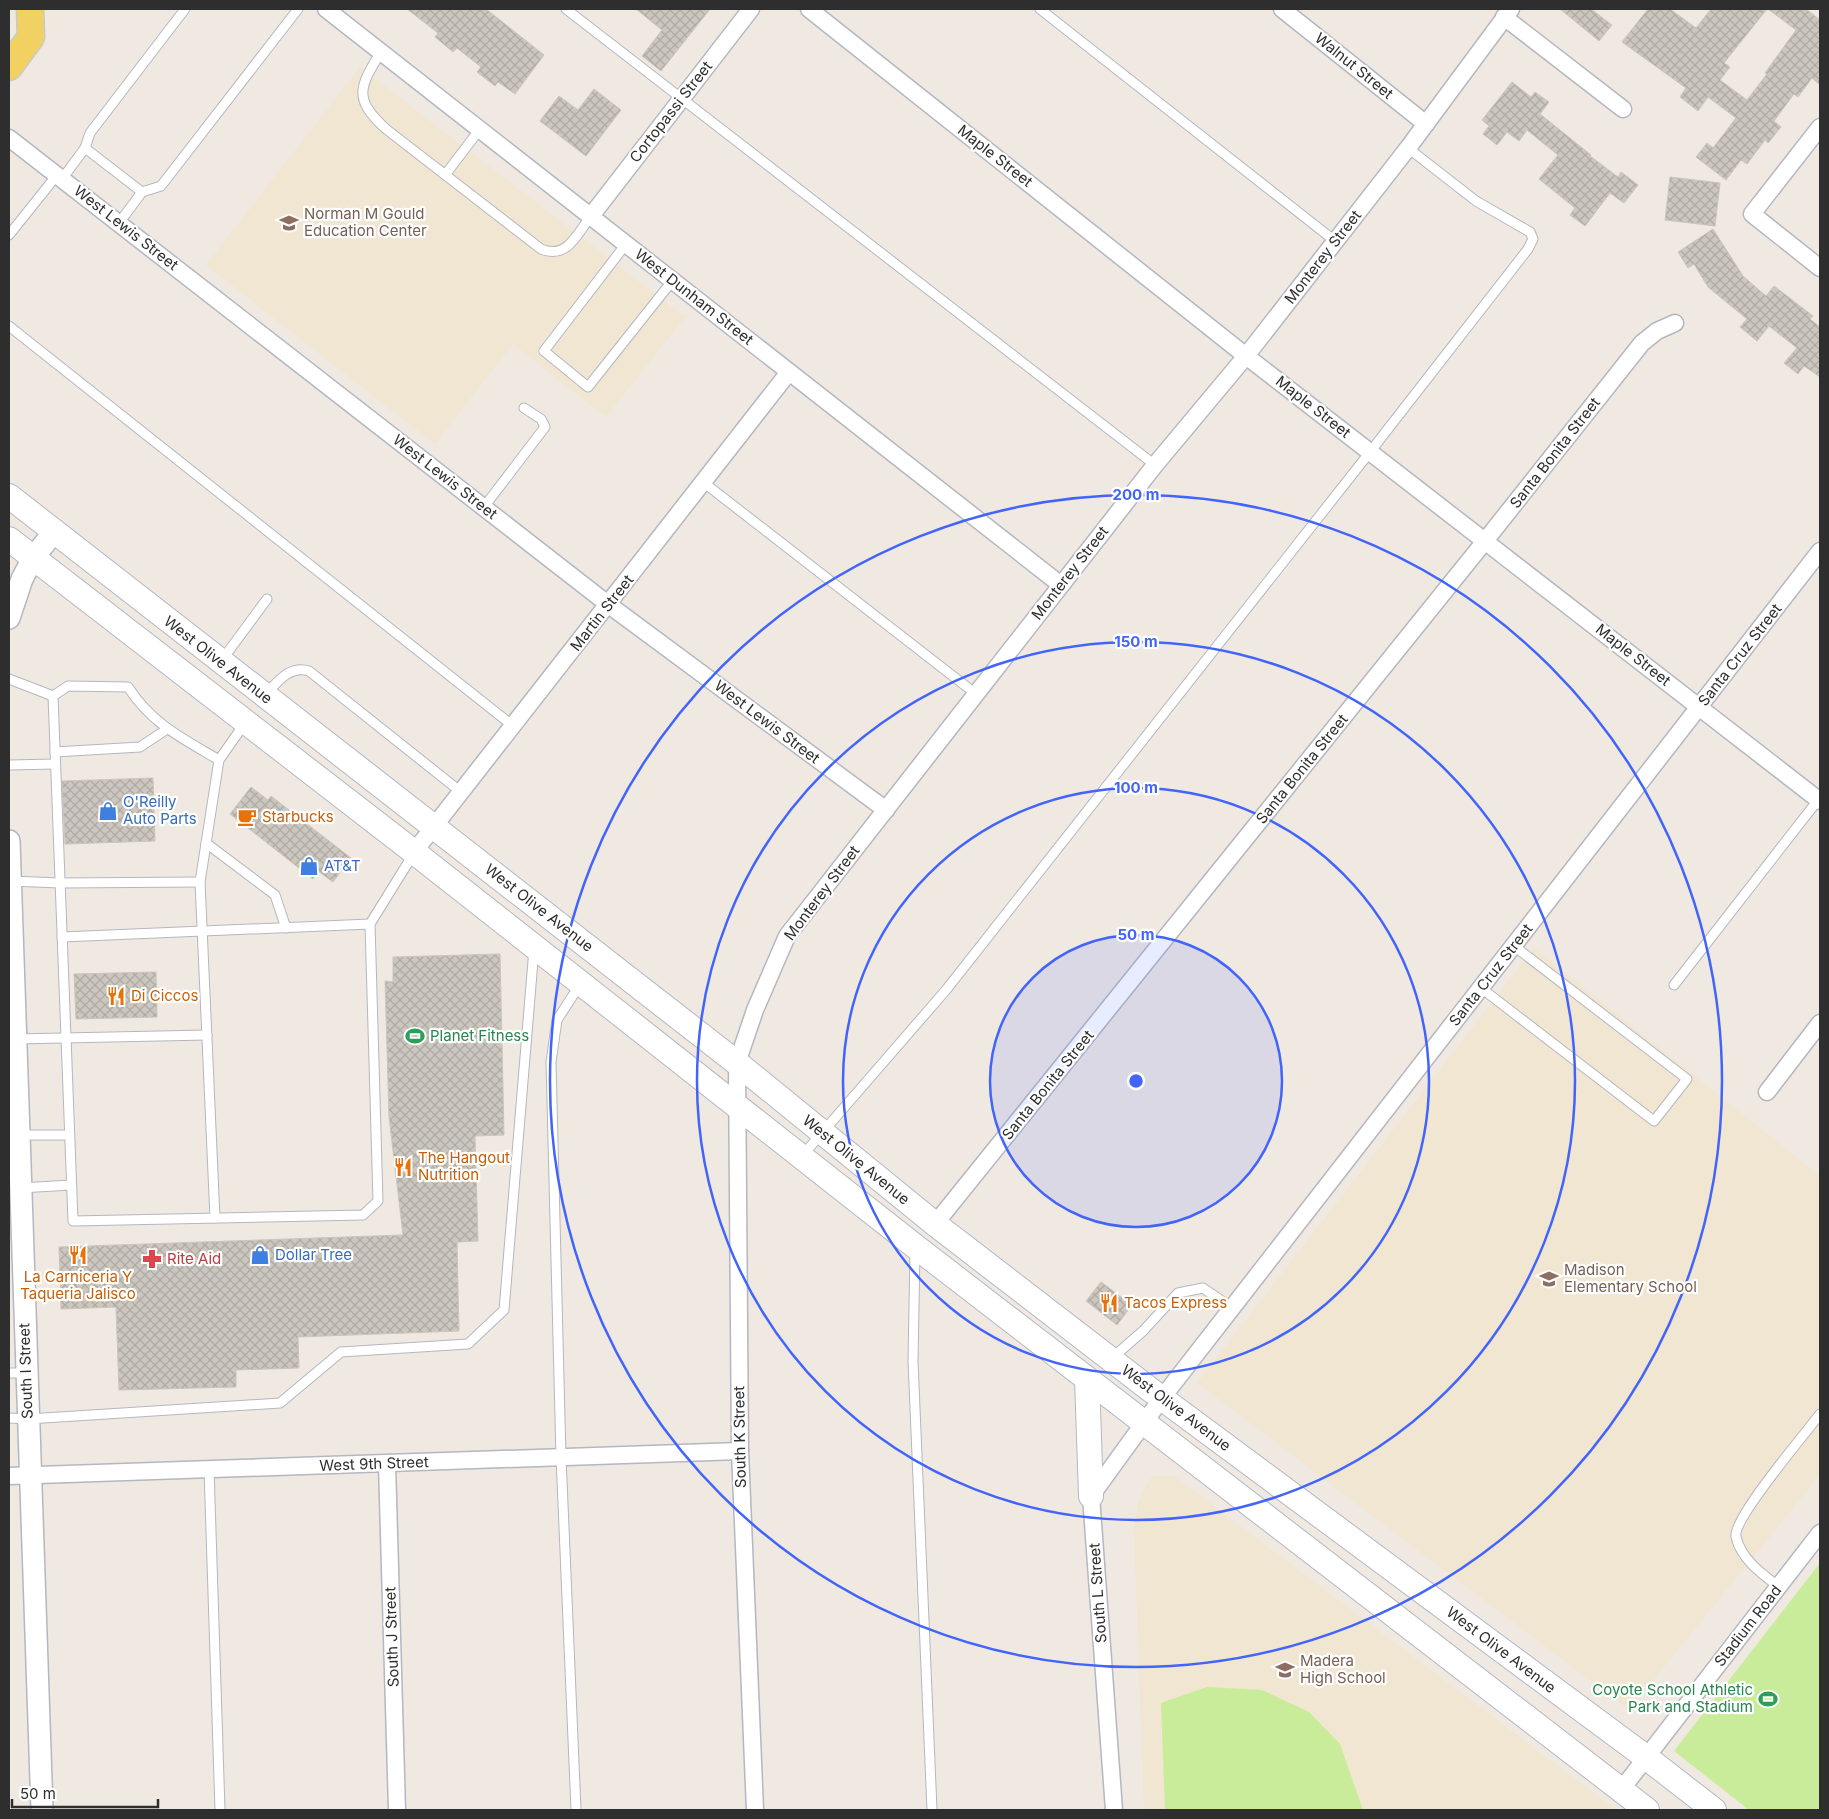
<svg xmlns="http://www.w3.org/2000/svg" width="1829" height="1819" font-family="Inter,sans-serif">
  <defs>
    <pattern id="building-cross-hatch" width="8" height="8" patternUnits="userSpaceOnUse" patternTransform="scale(1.25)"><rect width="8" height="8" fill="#cbc7bf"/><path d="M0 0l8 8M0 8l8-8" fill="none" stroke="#afaba4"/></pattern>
  </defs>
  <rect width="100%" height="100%" fill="#efe9e1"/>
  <g fill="#f0e6d1">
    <polygon points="360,67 685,317 606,417 513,344 435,444 206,265"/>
    <polygon points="1534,948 1820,1176 1820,1475 1629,1710 1197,1383"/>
    <polygon points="1153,1476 1174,1476 1616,1810 1144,1810 1134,1530 1138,1503 1147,1483"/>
  </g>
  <g fill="#c9ec9a">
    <polygon points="1820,1563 1820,1810 1749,1810 1674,1751"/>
    <polygon points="1207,1687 1262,1690 1309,1712 1340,1744 1363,1810 1165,1810 1161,1703"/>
  </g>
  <g fill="url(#building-cross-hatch)" stroke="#cbc5ba">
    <polygon points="407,9 486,9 544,55 515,94 498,82 495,86 477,72 481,67 457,48 453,52 435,37 438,33"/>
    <polygon points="636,9 710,9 661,71 642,56 662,30"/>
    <polygon points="1560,9 1591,9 1612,25 1599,41"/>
    <polygon points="1648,9 1670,9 1696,28 1711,9 1767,9 1724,63 1730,67 1720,80 1747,100 1767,74 1765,73 1796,30 1768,9 1806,9 1820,20 1820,85 1812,78 1798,97 1794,94 1774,121 1781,127 1768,143 1765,140 1747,164 1741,160 1726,180 1696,157 1707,143 1713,148 1736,118 1708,97 1698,111 1680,97 1686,88 1622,42"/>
    <polygon points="1512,82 1531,97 1535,92 1549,102 1540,114 1591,155 1590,156 1618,177 1621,172 1638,185 1624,203 1610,193 1585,226 1570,215 1575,208 1539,179 1558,155 1527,130 1519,141 1507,132 1497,145 1483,134 1489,126 1482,120"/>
    <polygon points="594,89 621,110 586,156 540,121 559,96 578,110"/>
    <polygon points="1670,177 1720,183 1715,226 1665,220"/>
    <polygon points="1713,229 1743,276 1766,296 1774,286 1813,316 1810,319 1820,327 1820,377 1804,366 1798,374 1784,363 1797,348 1769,326 1757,341 1740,327 1747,319 1708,287 1694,264 1688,268 1678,252"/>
    <polygon points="153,778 155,841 65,844 62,781"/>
    <polygon points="251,787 268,800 271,796 351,858 333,882 318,871 313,879 230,814"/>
    <polygon points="500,954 504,1135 475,1136 478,1241 457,1242 459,1331 298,1337 299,1368 236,1370 236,1387 119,1390 116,1307 61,1309 59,1247 403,1235 389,1117 385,981 393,982 393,957"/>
    <polygon points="156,972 157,1017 76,1019 74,974"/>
    <polygon points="1101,1282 1132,1305 1117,1325 1086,1301"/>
  </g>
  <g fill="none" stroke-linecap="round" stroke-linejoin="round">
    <g stroke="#b4b7c1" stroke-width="11">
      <g id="service">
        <polyline points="566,9 1155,465"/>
        <polyline points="1040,9 1335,241"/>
        <path d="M 381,52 C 359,87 353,99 386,129 L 541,249 C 567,260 577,234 591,216"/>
        <polyline points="85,148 90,133 185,9"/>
        <polyline points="445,175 480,129"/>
        <polyline points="62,179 85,148 142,192 119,223"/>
        <polyline points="142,192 161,186 298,9"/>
        <polyline points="9,235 57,175"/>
        <polyline points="626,244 544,351 588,387 673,280"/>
        <polyline points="9,326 513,726"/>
        <polyline points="703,482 976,694"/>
        <polyline points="484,507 545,427 541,419 524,408"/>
        <polyline points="222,660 267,599"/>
        <polyline points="9,679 53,696"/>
        <path d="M 266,694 C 278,681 290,665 309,671 L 461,792"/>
        <polyline points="53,696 73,1221 363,1215 378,1201 370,924 414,853"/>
        <path d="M 53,696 L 68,686 L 128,687 C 152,724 182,738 219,760"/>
        <polyline points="55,752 140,747 167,729"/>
        <polyline points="9,765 55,764"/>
        <polyline points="206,843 275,895 286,928"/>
        <polyline points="10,881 60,883 200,882"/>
        <polyline points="62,937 370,924"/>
        <polyline points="1674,985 1818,800"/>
        <polyline points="1481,988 1654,1121 1687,1079 1514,946"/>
        <polyline points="15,1039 207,1035"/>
        <polyline points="20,1135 69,1135"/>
        <polyline points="802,1156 946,990 1370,452 1528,249 1533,239 1530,232 1476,201 1408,148"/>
        <polyline points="20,1188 71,1185"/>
        <polyline points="215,1218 200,882 219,760 245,723"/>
        <polyline points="915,1251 913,1361 932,1810"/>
        <polyline points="1111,1359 1143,1331 1178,1293 1203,1288 1232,1308"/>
        <polyline points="9,1373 26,1373"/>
        <polyline points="9,1418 28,1419 280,1403 341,1352 468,1344 504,1310 534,949"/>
        <polyline points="209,1469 220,1810"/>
        <path d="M 1778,1586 C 1762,1574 1741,1559 1736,1537 C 1732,1519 1806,1433 1820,1414"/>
        <polyline points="576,1810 561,1457 551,1062 557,1020 581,983"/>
      </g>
    </g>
    <g stroke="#b4b7c1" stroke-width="19">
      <g id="minor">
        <polyline points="326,9 1061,585"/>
        <polyline points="809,9 1246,356 1820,801"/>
        <polyline points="1282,9 1426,124"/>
        <polyline points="1504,17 1623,109"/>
        <polyline points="1820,127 1752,214 1820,268"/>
        <polyline points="9,138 609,605 886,810"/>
        <polyline points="591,216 751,9"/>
        <polyline points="414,852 789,372"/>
        <polyline points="1767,1092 1820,1023"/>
        <polyline points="935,1224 1485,541 1642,343 1657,331 1675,323"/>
        <polyline points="387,1464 397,1810"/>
        <polyline points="9,1476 740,1451"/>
        <polyline points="1621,1790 1820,1533"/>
        <polyline points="755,1810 740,1451 737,1063 755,1010 787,936 1155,465 1246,356 1408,148 1511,9"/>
        <polyline points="1114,1810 1091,1496 1162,1398 1820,551"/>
      </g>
    </g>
    <g stroke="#b4b7c1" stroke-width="24">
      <g id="tertiary">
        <polyline points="9,618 22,579 33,558 54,532"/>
        <polyline points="9,841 42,1810"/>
      </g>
    </g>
    <g stroke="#b4b7c1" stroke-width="26">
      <g id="secondary">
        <polyline points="9,496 737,1063 935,1224 1148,1388 1643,1755 1714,1810"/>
        <polyline points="9,539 414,852 916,1247 1647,1810"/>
        <polyline points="1087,1379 1091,1496"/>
      </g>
    </g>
    <g stroke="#c9c9c9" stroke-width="29">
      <polyline id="primary" points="9,67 31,37 30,9"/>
    </g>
    <use href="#service" stroke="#fff" stroke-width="9"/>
    <use href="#minor" stroke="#fff" stroke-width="16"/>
    <use href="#tertiary" stroke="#fff" stroke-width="21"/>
    <use href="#secondary" stroke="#fff" stroke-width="24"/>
    <use href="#primary" stroke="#f2d163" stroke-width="26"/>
  </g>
  <circle cx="1136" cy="1081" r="146" fill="#4264fb" fill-opacity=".12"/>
  <g fill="none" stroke="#4264fb" stroke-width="2.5">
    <circle cx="1136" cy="1081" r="146"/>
    <circle cx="1136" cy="1081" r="293"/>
    <circle cx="1136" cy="1081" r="439"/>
    <circle cx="1136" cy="1081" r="586"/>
  </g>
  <defs>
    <g id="school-bare" transform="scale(1.5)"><path d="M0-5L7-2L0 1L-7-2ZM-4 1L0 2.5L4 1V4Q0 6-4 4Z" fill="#8d6e63" stroke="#fff" stroke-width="2.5" paint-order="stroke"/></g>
    <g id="shop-bare" transform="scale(1.5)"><path d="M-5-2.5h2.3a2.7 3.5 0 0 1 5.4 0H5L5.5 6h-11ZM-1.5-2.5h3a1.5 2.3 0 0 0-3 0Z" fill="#3f7fe0" stroke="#fff" stroke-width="2.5" paint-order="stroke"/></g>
    <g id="cafe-bare" transform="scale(1.5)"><path d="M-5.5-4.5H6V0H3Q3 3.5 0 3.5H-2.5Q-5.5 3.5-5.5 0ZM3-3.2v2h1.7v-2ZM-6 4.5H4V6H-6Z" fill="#e8710a" stroke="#fff" stroke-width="2.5" paint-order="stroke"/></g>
    <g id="restaurant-bare" transform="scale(1.5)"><path d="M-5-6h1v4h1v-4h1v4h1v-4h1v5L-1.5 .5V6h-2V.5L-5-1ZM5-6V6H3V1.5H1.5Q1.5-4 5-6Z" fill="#e8710a" stroke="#fff" stroke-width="2.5" paint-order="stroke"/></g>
    <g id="stadium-bare" transform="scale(1.5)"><path d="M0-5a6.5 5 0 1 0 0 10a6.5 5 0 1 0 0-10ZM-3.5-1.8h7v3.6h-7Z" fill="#2e9e5b" stroke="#fff" stroke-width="2.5" paint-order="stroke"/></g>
    <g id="pharmacy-bare" transform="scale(1.5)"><path d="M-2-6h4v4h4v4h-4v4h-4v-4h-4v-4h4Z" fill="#e0444e" stroke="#fff" stroke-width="2.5" paint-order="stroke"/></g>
  </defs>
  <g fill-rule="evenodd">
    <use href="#school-bare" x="289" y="223"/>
    <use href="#shop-bare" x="108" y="811"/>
    <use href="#cafe-bare" x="247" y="817"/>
    <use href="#shop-bare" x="309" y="866"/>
    <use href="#restaurant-bare" x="116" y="996"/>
    <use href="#stadium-bare" x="415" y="1036"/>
    <use href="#restaurant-bare" x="403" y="1167"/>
    <use href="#restaurant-bare" x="78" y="1255"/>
    <use href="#shop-bare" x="260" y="1255"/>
    <use href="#pharmacy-bare" x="152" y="1259"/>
    <use href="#school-bare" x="1549" y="1279"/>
    <use href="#restaurant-bare" x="1109" y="1303"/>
    <use href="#school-bare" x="1285" y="1670"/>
    <use href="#stadium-bare" x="1768" y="1699"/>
  </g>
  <g text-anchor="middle" stroke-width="4.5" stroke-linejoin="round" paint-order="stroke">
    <g font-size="15" fill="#2e2e2e" stroke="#fff">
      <text transform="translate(1354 66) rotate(39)" y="5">Walnut Street</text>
      <text transform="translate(671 112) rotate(-52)" y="5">Cortopassi Street</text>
      <text transform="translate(995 156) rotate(38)" y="5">Maple Street</text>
      <text transform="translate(126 228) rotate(38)" y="5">West Lewis Street</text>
      <text transform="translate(1323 257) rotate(-52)" y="5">Monterey Street</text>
      <text transform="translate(694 297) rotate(38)" y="5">West Dunham Street</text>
      <text transform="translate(1313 407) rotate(38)" y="5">Maple Street</text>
      <text transform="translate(1555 453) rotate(-52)" y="5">Santa Bonita Street</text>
      <text transform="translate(445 477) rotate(38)" y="5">West Lewis Street</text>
      <text transform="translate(1070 573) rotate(-52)" y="5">Monterey Street</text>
      <text transform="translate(602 613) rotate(-52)" y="5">Martin Street</text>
      <text transform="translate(1633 655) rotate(38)" y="5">Maple Street</text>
      <text transform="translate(1740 655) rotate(-52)" y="5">Santa Cruz Street</text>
      <text transform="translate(218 660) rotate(38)" y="5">West Olive Avenue</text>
      <text transform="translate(767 722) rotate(37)" y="5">West Lewis Street</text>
      <text transform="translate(1302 769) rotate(-51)" y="5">Santa Bonita Street</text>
      <text transform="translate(822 893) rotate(-53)" y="5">Monterey Street</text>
      <text transform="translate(539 908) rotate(38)" y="5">West Olive Avenue</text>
      <text transform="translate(1491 975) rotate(-52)" y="5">Santa Cruz Street</text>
      <text transform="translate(1048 1085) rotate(-51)" y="5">Santa Bonita Street</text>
      <text transform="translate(856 1160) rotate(39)" y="5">West Olive Avenue</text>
      <text transform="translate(26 1371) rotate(-92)" y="5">South I Street</text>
      <text transform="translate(1176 1408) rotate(37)" y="5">West Olive Avenue</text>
      <text transform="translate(740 1437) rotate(-91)" y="5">South K Street</text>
      <text transform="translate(374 1464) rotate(-2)" y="5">West 9th Street</text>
      <text transform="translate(1098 1593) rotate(-94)" y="5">South L Street</text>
      <text transform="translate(1748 1626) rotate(-52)" y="5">Stadium Road</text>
      <text transform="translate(392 1637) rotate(-92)" y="5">South J Street</text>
      <text transform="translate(1501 1650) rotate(37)" y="5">West Olive Avenue</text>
    </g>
    <g font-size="15" fill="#785e54" stroke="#fff" text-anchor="start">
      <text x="304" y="219">Norman M Gould<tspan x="304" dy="17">Education Center</tspan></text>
      <text x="1564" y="1275">Madison<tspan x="1564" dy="17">Elementary School</tspan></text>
      <text x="1300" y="1666">Madera<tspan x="1300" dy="17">High School</tspan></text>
    </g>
    <g font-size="15" fill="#366cbe" stroke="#fff" text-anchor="start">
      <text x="123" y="807">O'Reilly<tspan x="123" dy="17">Auto Parts</tspan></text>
      <text x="324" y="871">AT&amp;T</text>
      <text x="275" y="1260">Dollar Tree</text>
    </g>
    <g font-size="15" fill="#c56008" stroke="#fff" text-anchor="start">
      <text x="262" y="822">Starbucks</text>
      <text x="131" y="1001">Di Ciccos</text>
      <text x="418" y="1163">The Hangout<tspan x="418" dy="17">Nutrition</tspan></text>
      <text x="78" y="1282" text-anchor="middle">La Carniceria Y<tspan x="78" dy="17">Taqueria Jalisco</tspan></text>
      <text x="1124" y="1308">Tacos Express</text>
    </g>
    <g font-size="15" fill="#27864d" stroke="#fff" text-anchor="start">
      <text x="430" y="1041">Planet Fitness</text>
      <text x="1753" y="1695" text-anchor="end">Coyote School Athletic<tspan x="1753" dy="17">Park and Stadium</tspan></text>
    </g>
    <g font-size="15" fill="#be3a42" stroke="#fff" text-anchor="start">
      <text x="167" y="1264">Rite Aid</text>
    </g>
  </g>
  <circle cx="1136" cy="1081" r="8" fill="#4264fb" stroke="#fff" stroke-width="2.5"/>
  <g font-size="15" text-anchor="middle" font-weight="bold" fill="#4264fb" stroke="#fff" stroke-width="4.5" stroke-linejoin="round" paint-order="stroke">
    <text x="1136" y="500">200 m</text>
    <text x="1136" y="647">150 m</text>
    <text x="1136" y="793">100 m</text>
    <text x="1136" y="940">50 m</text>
  </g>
  <rect width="1829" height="1819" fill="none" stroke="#2e2e2e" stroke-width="20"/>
  <path d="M12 1799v8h146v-8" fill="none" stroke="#2e2e2e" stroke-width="2.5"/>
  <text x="20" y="1799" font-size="15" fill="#2e2e2e" stroke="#ffffff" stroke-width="4" paint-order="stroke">50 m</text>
</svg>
